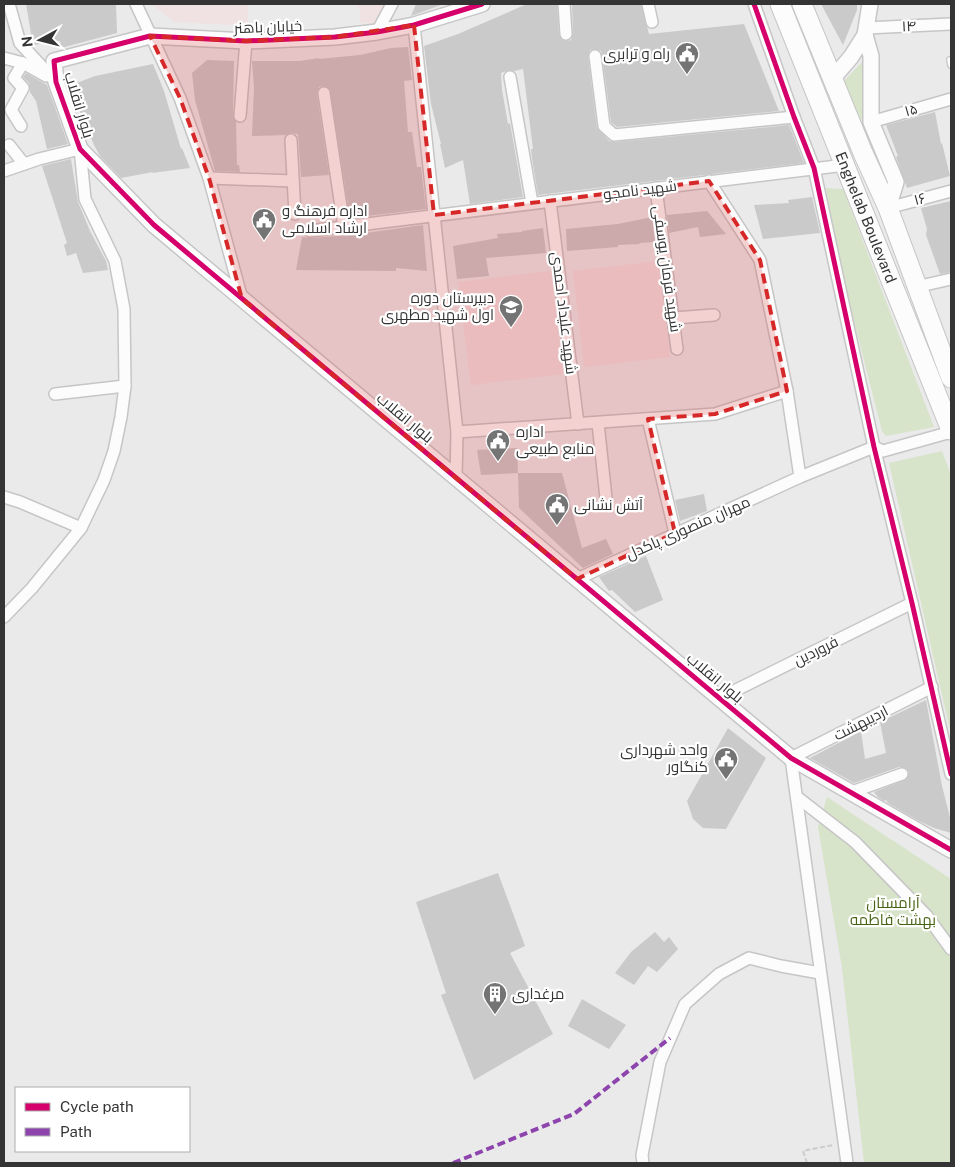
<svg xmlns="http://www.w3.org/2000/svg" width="955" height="1167" font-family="'Public Sans',Cairo,sans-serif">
  <rect width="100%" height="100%" fill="#eaeaeb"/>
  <g fill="#f0e1e3">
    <polygon points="152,4 248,4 248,26 174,22"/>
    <polygon points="357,4 385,4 375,24 360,23 360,9"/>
    <polygon points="659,261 670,357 584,367 573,271"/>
    <polygon points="551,271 563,374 471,385 458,282"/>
  </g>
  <g fill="#d7e4c9">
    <polygon points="866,58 861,128 842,83"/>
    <polygon points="826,188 843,189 934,427 886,436 882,431 842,274"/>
    <polygon points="942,451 951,475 951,734 889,463"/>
    <polygon points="827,797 951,879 951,1163 864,1163 842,968 818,827"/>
  </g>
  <g fill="#cacacb">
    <polygon points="26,4 116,4 117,33 61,48 60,41 33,45"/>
    <polygon points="416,4 441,4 441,5 411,16"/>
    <polygon points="527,4 557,4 559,35 562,40 566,41 571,40 573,34 572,4 641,4 649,34 744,24 779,111 617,127 611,122 602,55 601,51 595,49 590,50 588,57 597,128 609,141 615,142 789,125 804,163 538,195 532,158 531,149 533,149 523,69 514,71 509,70 501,73 502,90 508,124 510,123 523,197 470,204 463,160 445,168 440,144 441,144 431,104 424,46 458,34"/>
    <polygon points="821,4 857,4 857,10 843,45"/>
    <polygon points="408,47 412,80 404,81 408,132 412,132 417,167 421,167 426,209 350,218 330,89 322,86 319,87 317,94 329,175 301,177 298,134 291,133 286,135 252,136 254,87 252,61 300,61 319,58 319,59 360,55 391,48"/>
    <polygon points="207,60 234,61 233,116 236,122 237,165 239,165 240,172 215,171 195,100 192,73"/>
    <polygon points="153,64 164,91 181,149 182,148 190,168 152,173 153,172 121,178 100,156 94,145 69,86 95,76"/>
    <polygon points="26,73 47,85 68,144 47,149 36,101 30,92 29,83 23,77"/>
    <polygon points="935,112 941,144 942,143 950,176 907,188 896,157 898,156 886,125"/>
    <polygon points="71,159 78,202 90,231 106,261 108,270 83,273 76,253 67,256 64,245 67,243 42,166"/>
    <polygon points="812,197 820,233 763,239 754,205 789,203 788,200"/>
    <polygon points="951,201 951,272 940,274 926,235 927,229 921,208"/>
    <polygon points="707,211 726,234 700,237 698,227 669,233 667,215"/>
    <polygon points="652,217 655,242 639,243 640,244 618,245 618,247 567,251 566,229 618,224"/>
    <polygon points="423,225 427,271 396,268 396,271 296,270 302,237 311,238 351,235"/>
    <polygon points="543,228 546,253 486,258 489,276 457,279 453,246 498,238 497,234 522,232 522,231"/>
    <polygon points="517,448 518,473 481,475 477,450"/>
    <polygon points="518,473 562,473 582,548 606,539 613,554 583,568 519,508"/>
    <polygon points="704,494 707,511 680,521 675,500"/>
    <polygon points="646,556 663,600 635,612 612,590 609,591 599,577"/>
    <polygon points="926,700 942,786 951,821 951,833 934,828 919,821 888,803 886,800 884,801 878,797 874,792 907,779 909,772 906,768 899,767 854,783 810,758 861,731 865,759 886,753 880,722"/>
    <polygon points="728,728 766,758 726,829 703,828 693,819 687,801"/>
    <polygon points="498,873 525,946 510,953 553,1034 474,1080 441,995 446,993 416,902"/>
    <polygon points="655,932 664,942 669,937 678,949 657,972 648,966 634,985 615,973 631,952"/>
    <polygon points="582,999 626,1025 609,1049 568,1026"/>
  </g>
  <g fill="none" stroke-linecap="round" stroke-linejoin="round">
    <g stroke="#c6c6c7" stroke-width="8">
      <polyline id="service" points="950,60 951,65"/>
    </g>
    <g stroke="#c6c6c7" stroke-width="14">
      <g id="minor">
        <polyline points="9,4 20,43 56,82"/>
        <polyline points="136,4 180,98 209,178 242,299"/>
        <polyline points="564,4 566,34"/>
        <polyline points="648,4 652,22"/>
        <polyline points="754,4 794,117 814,168 874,447 912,603 951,774"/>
        <polyline points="414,25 457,432 456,477"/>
        <polyline points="866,28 951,24"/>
        <polyline points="377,32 392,4"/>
        <polyline points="595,56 604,126 614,135 794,117"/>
        <polyline points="4,58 23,63 46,76"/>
        <polyline points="510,77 532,203"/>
        <polyline points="324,93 344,227"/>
        <polyline points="240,116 246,41"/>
        <polyline points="871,122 951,99"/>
        <polyline points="21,126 11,110 23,88 14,78 23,63"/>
        <polyline points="291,140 295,214"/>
        <polyline points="9,145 24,164"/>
        <polyline points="4,171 39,159 80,149 85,199 115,261 124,309 125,386 121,417 114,451 104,480 81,528 32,588 4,617"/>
        <polyline points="209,178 293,181"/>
        <polyline points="656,188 677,349"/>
        <polyline points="550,201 578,424"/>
        <polyline points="888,208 951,191"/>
        <polyline points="310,231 845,165"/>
        <polyline points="916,287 951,279"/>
        <polyline points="674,318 714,315"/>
        <polyline points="55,394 125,386"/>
        <polyline points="648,419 675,533"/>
        <polyline points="598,423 606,498"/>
        <polyline points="457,432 715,414 787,391 760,260 709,181"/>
        <polyline points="800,477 874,447 883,451 951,432"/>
        <polyline points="4,497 20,502 81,528"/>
        <polyline points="577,579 800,477 787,391"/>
        <polyline points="720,698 912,603"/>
        <polyline points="849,793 902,774"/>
        <polyline points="797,797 855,842 927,916 951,949"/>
        <polyline points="643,1163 642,1155 660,1062 685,1004 719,974 749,958 781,966 820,973"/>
        <polyline points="847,1163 791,758 932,687"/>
      </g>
    </g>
    <g stroke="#c6c6c7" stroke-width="18">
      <g id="tertiary">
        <polyline points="482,4 414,25 377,32 335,37 246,41 150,36 54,61 56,82 80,149 154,225 791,758 951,850"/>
        <polyline points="865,35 870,4"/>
        <polyline points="833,78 851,57 865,35 871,56 871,122 896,182 888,208"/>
      </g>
    </g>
    <g stroke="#c6c6c7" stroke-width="21">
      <g id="primary">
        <path id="s1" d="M 780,4 L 951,430"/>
        <polyline points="802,4 863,153 888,208 951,378"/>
      </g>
    </g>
    <polyline stroke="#cbcbcb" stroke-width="2" stroke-dasharray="5 2.5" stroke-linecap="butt" points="807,1163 803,1151 833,1145"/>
    <use href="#service" stroke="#fcfcfc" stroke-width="5.5"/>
    <use href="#minor" stroke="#fcfcfc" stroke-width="11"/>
    <use href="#tertiary" stroke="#fcfcfc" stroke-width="15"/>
    <use href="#primary" stroke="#fcfcfc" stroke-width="19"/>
    <polyline stroke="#8e44ad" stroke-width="4" stroke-dasharray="8 4" stroke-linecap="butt" points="453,1163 574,1114 670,1038"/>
    <g stroke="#fff" stroke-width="8">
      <g id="cycleway">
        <polyline points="482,4 414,25 377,32 335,37 246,41 150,36 54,61 56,82 80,149 154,225 791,758 951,850"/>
        <polyline points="754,4 794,117 814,168 874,447 912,603 951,774"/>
      </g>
    </g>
    <use href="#cycleway" stroke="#d6006c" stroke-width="5"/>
  </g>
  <path fill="#d62828" fill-opacity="0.2" stroke="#d62828" stroke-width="4" stroke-dasharray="10 6" stroke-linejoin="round" d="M 414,25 L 434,215 L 709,181 L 760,260 L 787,391 L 715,414 L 648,419 L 675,533 L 577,579 L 242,299 L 209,178 L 180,98 L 150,36 L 246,41 L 335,37 Z"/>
  <defs>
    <g id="civic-pin" transform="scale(1.25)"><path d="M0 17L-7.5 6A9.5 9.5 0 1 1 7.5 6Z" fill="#747475" stroke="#fff"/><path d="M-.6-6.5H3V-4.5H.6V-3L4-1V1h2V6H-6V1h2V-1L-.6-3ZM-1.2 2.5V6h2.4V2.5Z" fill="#fff"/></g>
    <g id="school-pin" transform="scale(1.25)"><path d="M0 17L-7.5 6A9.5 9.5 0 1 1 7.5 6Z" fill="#747475" stroke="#fff"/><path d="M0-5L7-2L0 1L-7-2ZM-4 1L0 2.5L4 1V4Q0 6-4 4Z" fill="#fff"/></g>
    <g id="building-pin" transform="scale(1.25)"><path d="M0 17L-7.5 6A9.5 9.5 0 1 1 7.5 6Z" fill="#747475" stroke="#fff"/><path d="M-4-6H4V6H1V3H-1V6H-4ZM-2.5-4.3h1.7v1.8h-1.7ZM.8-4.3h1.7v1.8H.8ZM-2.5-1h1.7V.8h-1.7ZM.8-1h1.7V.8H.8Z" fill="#fff"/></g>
  </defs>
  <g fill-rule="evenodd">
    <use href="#civic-pin" x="687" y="54"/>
    <use href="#civic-pin" x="264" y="220"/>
    <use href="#school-pin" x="511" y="307"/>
    <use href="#civic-pin" x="498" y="441"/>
    <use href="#civic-pin" x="557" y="505"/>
    <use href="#civic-pin" x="726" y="759"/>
    <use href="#building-pin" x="495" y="994"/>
  </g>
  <g text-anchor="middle" stroke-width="4.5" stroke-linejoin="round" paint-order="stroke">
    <g font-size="15" fill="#343435" stroke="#fff">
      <text transform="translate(909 26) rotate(-3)" y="5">۱۴</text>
      <text transform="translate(268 27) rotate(-2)" y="5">خیابان باهنر</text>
      <text transform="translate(79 105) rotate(73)" y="5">بلوار انقلاب</text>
      <text transform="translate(911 110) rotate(-16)" y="5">۱۵</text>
      <text transform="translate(640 190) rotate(-7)" y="5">شهید نامجو</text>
      <text transform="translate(920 199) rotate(-15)" y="5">۱۶</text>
      <text dy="5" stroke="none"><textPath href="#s1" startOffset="230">Enghelab Boulevard</textPath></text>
      <text transform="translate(667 269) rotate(82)" y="5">شهید فرمان یوسفی</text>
      <text transform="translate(564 313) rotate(83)" y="5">شهید علیداد احمدی</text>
      <text transform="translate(405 418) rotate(40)" y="5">بلوار انقلاب</text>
      <text transform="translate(688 528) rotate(-24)" y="5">مهران منصوری پاکدل</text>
      <text transform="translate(816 651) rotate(-26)" y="5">فروردین</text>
      <text transform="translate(715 678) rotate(40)" y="5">بلوار انقلاب</text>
      <text transform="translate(861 723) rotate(-27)" y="5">اردیبهشت</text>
    </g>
    <g font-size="15" fill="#343435" stroke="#fff" text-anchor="start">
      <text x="670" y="59" text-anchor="end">راه و ترابری</text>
      <text x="282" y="216">اداره فرهنگ و<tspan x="282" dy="17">ارشاد اسلامی</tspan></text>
      <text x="494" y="303" text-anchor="end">دبیرستان دوره<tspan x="494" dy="17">اول شهید مطهری</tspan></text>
      <text x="516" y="437">اداره<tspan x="516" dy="17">منابع طبیعی</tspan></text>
      <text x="574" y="510">آتش نشانی</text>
      <text x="708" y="755" text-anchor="end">واحد شهرداری<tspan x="708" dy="17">کنگاور</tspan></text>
      <text x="512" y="999">مرغداری</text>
    </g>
    <g font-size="15" fill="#466212" stroke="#fff">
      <text x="893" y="908">آرامستان<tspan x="893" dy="17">بهشت فاطمه</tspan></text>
    </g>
  </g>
  <rect width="955" height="1167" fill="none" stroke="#343435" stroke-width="10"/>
  <rect x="15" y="1087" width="175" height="65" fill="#ffffff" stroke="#aeaeae"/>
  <rect x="25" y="1103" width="25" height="8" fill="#d6006c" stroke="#aeaeae"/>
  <text x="60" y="1112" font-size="15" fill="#343435">Cycle path</text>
  <rect x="25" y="1128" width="25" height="8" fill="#8e44ad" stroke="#aeaeae"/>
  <text x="60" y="1137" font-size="15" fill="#343435">Path</text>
  <g transform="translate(40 40) rotate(263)" stroke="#ffffff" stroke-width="4" paint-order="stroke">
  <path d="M0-4L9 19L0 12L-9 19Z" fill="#343435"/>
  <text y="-8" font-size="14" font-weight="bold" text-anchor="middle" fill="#343435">N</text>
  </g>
</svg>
